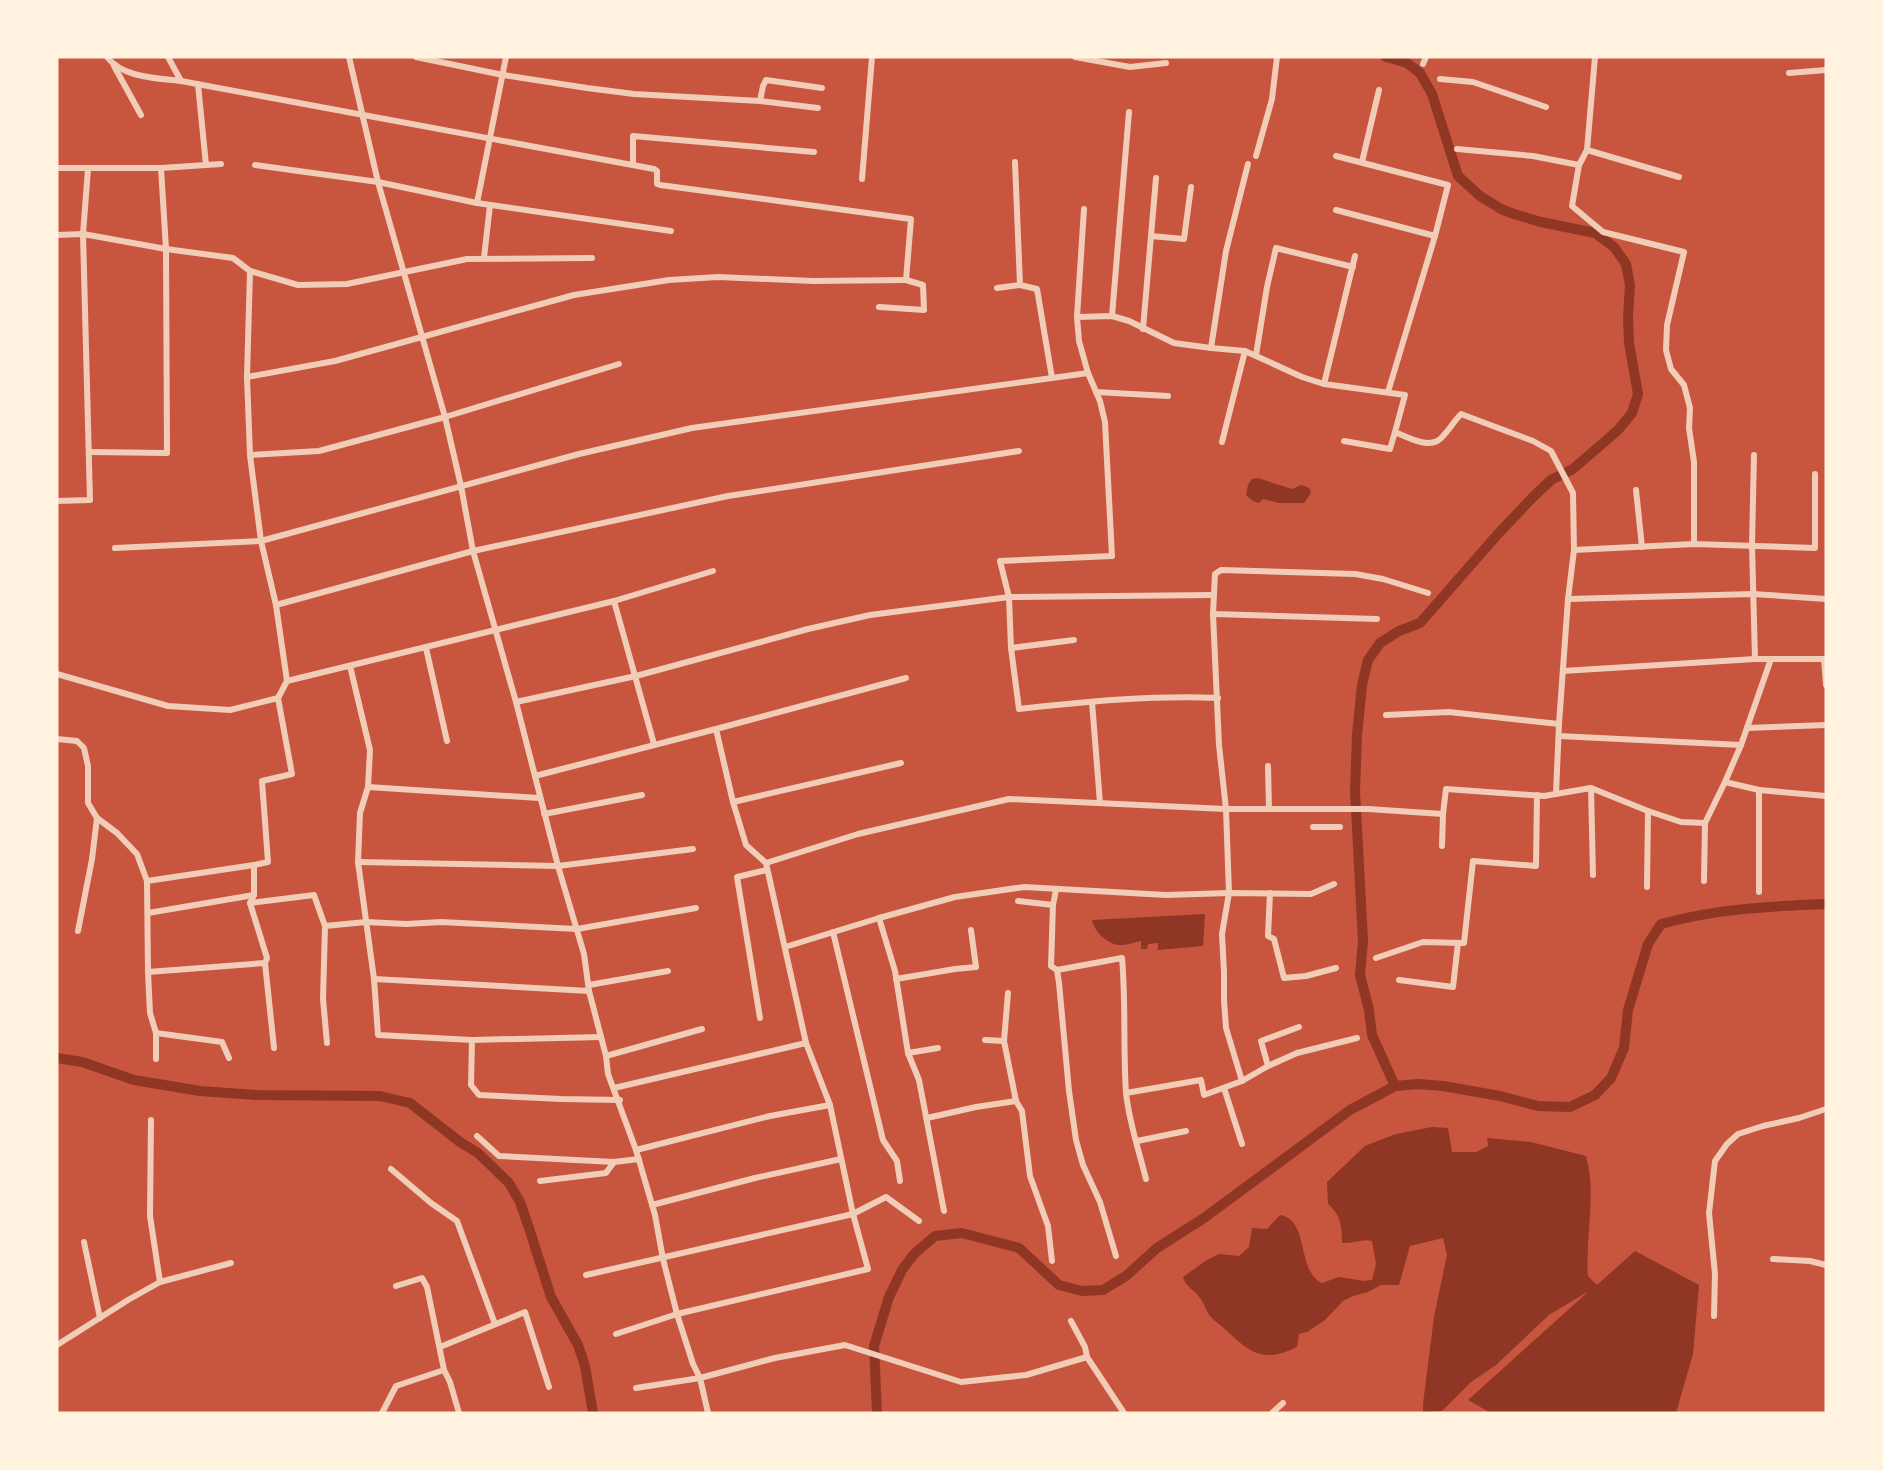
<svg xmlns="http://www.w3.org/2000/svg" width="1883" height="1470" font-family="Roboto,sans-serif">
  <rect width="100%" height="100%" fill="#c8553d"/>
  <g fill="#8f3625">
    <polygon points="1258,478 1292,489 1301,485 1309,488 1311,493 1304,503 1279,503 1263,499 1259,503 1253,501 1246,495 1248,485 1252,479"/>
    <path d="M 1205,914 L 1203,946 L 1158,950 L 1158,943 L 1148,944 L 1147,949 L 1141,949 L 1141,941 C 1135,942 1128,945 1122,945 C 1109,946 1094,932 1092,920 Z"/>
    <path d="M 1432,1127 L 1448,1128 L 1452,1152 L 1476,1152 L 1488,1146 L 1487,1138 L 1531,1142 L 1586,1156 C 1597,1194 1585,1236 1588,1276 L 1597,1285 L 1635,1251 L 1699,1285 L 1693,1354 L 1676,1413 L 1491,1413 L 1468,1400 L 1589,1291 L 1549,1315 L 1496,1365 L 1471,1382 L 1442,1411 L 1423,1413 L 1423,1404 L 1434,1317 L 1447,1255 L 1443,1238 L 1410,1246 L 1399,1285 L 1381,1285 L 1368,1292 L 1353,1296 L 1343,1301 L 1325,1320 L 1307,1332 L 1299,1334 L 1297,1347 C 1265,1363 1251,1354 1227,1331 C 1221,1325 1214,1321 1209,1315 C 1206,1310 1204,1303 1200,1298 C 1194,1289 1186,1288 1183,1277 L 1207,1260 L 1219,1254 L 1239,1256 L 1249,1247 L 1252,1228 L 1267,1229 L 1280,1215 C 1310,1220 1296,1271 1322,1283 L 1339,1277 L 1364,1281 L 1372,1280 L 1376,1264 L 1372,1241 C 1363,1238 1352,1244 1342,1243 C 1342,1227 1341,1215 1328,1204 L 1327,1182 L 1365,1146 L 1396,1134 Z"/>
  </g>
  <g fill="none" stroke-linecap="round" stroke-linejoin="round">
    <g stroke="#8f3625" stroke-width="10">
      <polyline points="1386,57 1407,63 1420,73 1432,94 1458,176 1480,196 1501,209 1514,214 1541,222 1595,233 1614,247 1626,264 1630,285 1628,318 1629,343 1638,394 1632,413 1618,430 1573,469 1551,480 1533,497 1497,535 1420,623 1399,631 1380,643 1368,660 1362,685 1357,735 1355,791 1363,941 1360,975 1369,1010 1372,1035 1395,1086"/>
      <polyline points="57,1058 82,1062 134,1080 200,1091 257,1095 380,1096 410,1103 460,1142 478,1153 509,1183 520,1202 529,1228 551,1297 578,1345 585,1366 593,1413"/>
      <path d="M 877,1413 L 874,1346 L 889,1297 L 902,1270 L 914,1254 L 935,1236 L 962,1233 L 1019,1248 L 1059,1285 L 1082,1291 L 1103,1290 L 1126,1276 L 1157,1248 L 1204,1218 L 1350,1110 L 1395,1086 L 1418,1084 L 1443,1086 L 1500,1096 L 1538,1106 L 1570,1107 L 1595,1095 L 1611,1078 L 1624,1048 L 1628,1010 L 1648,944 L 1661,924 C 1715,909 1770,906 1826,904"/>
    </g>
    <g stroke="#f1ccb7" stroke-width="6">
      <path d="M 107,57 C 123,78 157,78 181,81 L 654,169 L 657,171 L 657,184 L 660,185 L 911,219 L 906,280 L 923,285 L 924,310 L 879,307"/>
      <polyline points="168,57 181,81"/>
      <polyline points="349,57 378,182 445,417 461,486 473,551 516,702 558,866 584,954 589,991 606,1056 608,1074 636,1150 655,1215 663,1259 677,1314 693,1364 700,1378 775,1358 845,1345 961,1382 1026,1375 1087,1357"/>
      <polyline points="416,57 503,75 587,88 634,94 760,101 763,86 766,80 822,88"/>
      <polyline points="1075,57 1130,67 1166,63"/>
      <polyline points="1423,64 1426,57"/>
      <polyline points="114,66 141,115"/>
      <polyline points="1789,73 1826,70"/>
      <polyline points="1440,79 1473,82 1546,107"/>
      <polyline points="198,84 206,165"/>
      <polyline points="760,101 818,108"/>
      <polyline points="1457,149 1533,156 1579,165 1587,150 1595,57"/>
      <polyline points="1587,150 1679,177"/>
      <polyline points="1256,156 1272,99 1277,57"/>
      <polyline points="1336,156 1448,185 1435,236 1388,392"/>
      <polyline points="1015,162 1020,285 1037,289 1052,378"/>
      <polyline points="1362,162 1379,90"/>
      <polyline points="255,165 378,182 477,203 671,231"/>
      <polyline points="633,165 633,136 814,152"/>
      <polyline points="1579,165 1572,206 1603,232 1684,252 1667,325 1666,350 1671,369 1684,385 1690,408 1689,428 1694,462 1694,544"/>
      <polyline points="57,168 161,168 221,164"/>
      <polyline points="862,179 872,57"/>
      <polyline points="477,203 506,57"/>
      <polyline points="1336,210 1435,236"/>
      <polyline points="57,235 83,234 166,249 233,258 250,271 298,285 347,284 467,259 592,258"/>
      <polyline points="1151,236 1184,239 1191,187"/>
      <polyline points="484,258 490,205"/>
      <polyline points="250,271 247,377 250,455 261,541 276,605 287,681"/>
      <polyline points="997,288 1020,285"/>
      <polyline points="1112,316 1129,112"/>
      <polyline points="1077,317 1084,209"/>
      <polyline points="1143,329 1156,178"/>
      <polyline points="1211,348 1226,251 1248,164"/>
      <polyline points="1256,355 1267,287 1276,248 1353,267"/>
      <path d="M 1088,373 L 1079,341 L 1077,317 L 1112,316 L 1129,321 L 1174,343 L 1211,348 L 1245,351 L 1302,377 L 1324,384 L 1405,395 L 1395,432 C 1409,438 1432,451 1443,436 C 1450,429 1454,421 1461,414 L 1533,441 L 1551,451 L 1573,493 L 1574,550 L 1568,599 L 1559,724 L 1556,794"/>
      <polyline points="247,377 335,361 574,295 669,280 718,277 813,281 906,280"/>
      <polyline points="1324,384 1355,256"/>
      <polyline points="1096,392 1168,396"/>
      <polyline points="1344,441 1390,449 1395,432"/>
      <polyline points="1222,442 1245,351"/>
      <polyline points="89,452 167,453 166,249 161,168"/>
      <polyline points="250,455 319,451 445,417 619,364"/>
      <polyline points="1754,455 1752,545 1755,659"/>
      <polyline points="1636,490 1642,547"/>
      <polyline points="57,501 90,500 83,234 88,169"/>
      <path d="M 115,548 L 261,541 L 579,454 L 692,428 L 1088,373 L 1100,401 L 1105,422 L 1112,556 L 1000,561 L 1009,597 L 1011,648 L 1019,709 C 1086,702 1151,695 1218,698"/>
      <polyline points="1574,550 1694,544 1815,548 1815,474"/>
      <polyline points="1568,599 1753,594 1826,599"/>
      <polyline points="614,601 654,744"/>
      <polyline points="276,605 473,551 728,496 1019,451"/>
      <polyline points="1213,614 1377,619"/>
      <polyline points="426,648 447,741"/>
      <polyline points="1011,648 1074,640"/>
      <polyline points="1824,659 1826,685"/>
      <polyline points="350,666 370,750 368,787 360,813 358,862 374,979 378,1035 472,1040 601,1037"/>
      <polyline points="1563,671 1755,659 1826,659"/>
      <polyline points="57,674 168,706 230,710 278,698 287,681 614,601 713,571"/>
      <polyline points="516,702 636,676 808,629 870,615 1009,597 1213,595"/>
      <polyline points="1092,702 1100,803"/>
      <polyline points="1386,715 1449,712 1559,724"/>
      <polyline points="1747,728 1826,725"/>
      <polyline points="716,729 906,678"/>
      <polyline points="1559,736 1741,745"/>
      <polyline points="57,739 77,741 84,748 88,766 88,803 97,818 117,833 137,854 147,881 148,972 150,1013 156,1033 156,1059"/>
      <polyline points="1268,766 1269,809"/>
      <polyline points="535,776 716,729 733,802 746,845 766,863 858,834 1009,799 1226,809 1368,809 1443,814 1446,789 1544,796 1591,788 1648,811 1681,822 1705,823 1725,782 1759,790 1826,796"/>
      <polyline points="1725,782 1741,745 1771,659"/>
      <polyline points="368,787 539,798"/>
      <polyline points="1591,788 1593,875"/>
      <polyline points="733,802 901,763"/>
      <polyline points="544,814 642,795"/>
      <polyline points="1313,827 1340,827"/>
      <polyline points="1442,846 1443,814"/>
      <polyline points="358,862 558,866 693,849"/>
      <polyline points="147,881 254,865"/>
      <polyline points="1704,881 1705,823"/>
      <polyline points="1647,887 1648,811"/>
      <polyline points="1056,890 1053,905 1051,966 1057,970 1059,983 1069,1091 1076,1140 1083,1165 1100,1202 1116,1256"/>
      <polyline points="1759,892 1759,790"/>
      <polyline points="1270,893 1268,936 1274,939 1284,978 1306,976 1336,968"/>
      <polyline points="1018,901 1053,905"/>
      <polyline points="250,903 314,895 325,926 323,999 327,1043"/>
      <polyline points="148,913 254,895"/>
      <polyline points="879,918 895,971 908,1053 919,1080 944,1211"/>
      <polyline points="325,926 366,922 406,924 441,922 577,929 696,908"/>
      <polyline points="78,931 92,859 97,818"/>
      <polyline points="833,932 883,1140 897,1161 900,1181"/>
      <polyline points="785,947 879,918 955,897 1024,887 1166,895 1229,893 1311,894 1334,884"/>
      <polyline points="1376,958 1423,942 1464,943 1473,861 1536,866 1537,795"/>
      <path d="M 1057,970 L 1122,958 C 1126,1003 1123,1048 1126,1093 C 1129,1122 1139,1151 1146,1179"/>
      <polyline points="148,972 265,963"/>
      <polyline points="374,979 589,991"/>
      <polyline points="896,979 955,969 976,967 971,930"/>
      <polyline points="1399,980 1453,987 1458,943"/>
      <polyline points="589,985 668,971"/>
      <polyline points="1008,993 1004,1041 1016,1101 1022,1111 1030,1176 1048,1226 1052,1261"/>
      <polyline points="760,1018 737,877 767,870"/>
      <polyline points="156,1033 222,1042 229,1058"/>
      <polyline points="1357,1038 1297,1053 1268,1066 1242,1081 1226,1028 1224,1000 1224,972 1222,934 1229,893 1226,809 1219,745 1213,614 1215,574 1221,570 1355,574 1383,579 1428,593"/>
      <polyline points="472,1040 471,1085 479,1095 561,1099 620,1100"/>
      <polyline points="985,1040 1004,1041"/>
      <polyline points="274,1048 265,963 267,958 250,903 254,895 254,865 268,862 262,781 292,774 278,698"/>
      <polyline points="908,1053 938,1048"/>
      <polyline points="606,1056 702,1029"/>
      <polyline points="1268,1066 1261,1041 1299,1027"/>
      <polyline points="614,1088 806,1043"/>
      <polyline points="1224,1088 1242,1144"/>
      <polyline points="1126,1093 1201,1080 1204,1095 1242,1081"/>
      <polyline points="927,1118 976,1107 1016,1101"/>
      <polyline points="151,1120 150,1216 160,1282"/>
      <polyline points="477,1136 499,1156 614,1162 639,1159"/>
      <polyline points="1137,1141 1186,1131"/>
      <polyline points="636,1150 770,1116 830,1105"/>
      <polyline points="391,1169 431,1203 457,1221 495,1324"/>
      <polyline points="540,1181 606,1173 614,1162"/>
      <polyline points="652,1205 755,1178 841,1159"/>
      <polyline points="84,1242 100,1318"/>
      <polyline points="1773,1259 1810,1261 1826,1265"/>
      <polyline points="586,1275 853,1214 886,1197 919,1221"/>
      <polyline points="1714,1316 1715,1274 1709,1213 1715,1161 1727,1144 1738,1134 1763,1126 1799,1118 1826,1109"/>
      <polyline points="1071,1321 1085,1347 1087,1357 1124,1413"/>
      <polyline points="616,1334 677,1314 868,1269 853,1214 830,1105 806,1043 766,863"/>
      <polyline points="57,1345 128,1300 160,1282 231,1263"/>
      <polyline points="440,1347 525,1312 549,1387"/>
      <polyline points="444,1370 450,1382 459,1413"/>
      <polyline points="636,1388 700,1378 708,1413"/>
      <polyline points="382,1413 396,1386 444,1370 427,1287 422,1278 396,1286"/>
      <polyline points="1272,1413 1283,1403"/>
    </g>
  </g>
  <rect width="1883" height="1470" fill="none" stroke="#fff3e0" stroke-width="117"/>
</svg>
